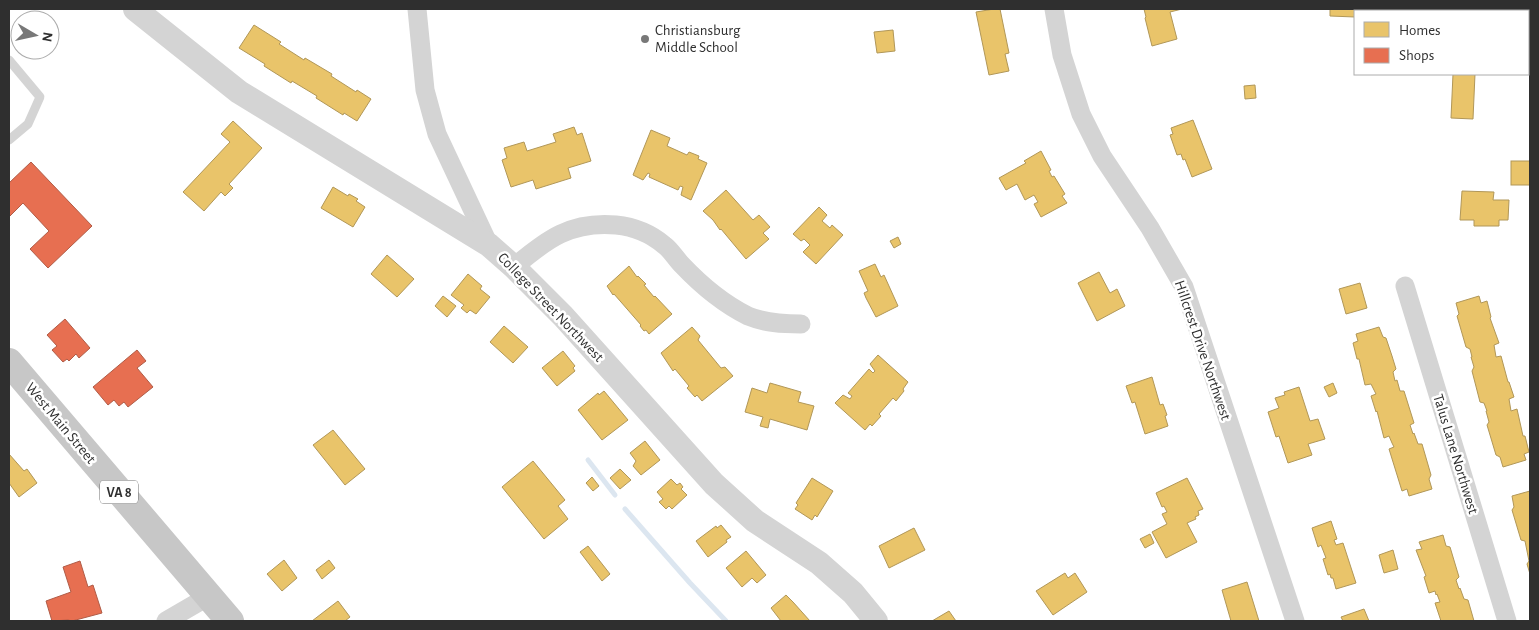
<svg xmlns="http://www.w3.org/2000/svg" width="1539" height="630" font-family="'Alegreya Sans',sans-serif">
  <rect width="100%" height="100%" fill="#fff"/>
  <g fill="#e9c46a" stroke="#b19758">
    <polygon points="994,9 1000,9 1009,53 1005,54 1009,71 989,75 976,12"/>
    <polygon points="1144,9 1182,9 1170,12 1177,39 1152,46 1145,18 1146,17"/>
    <polygon points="1330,9 1359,9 1359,11 1355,11 1355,17 1330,16"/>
    <rect x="1367" y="9" width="30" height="2"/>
    <rect x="1408" y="9" width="29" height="2"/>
    <rect x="1463" y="9" width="45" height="2"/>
    <polygon points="254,25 281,42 279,44 304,60 305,58 332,74 331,76 356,92 357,90 371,99 357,121 344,113 343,115 316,98 317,96 292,81 291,83 264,66 265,64 239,48"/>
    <polygon points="893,30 895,51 877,53 874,32"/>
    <polygon points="1453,74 1475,74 1473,119 1451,118"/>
    <polygon points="1255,85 1256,98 1245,99 1244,86"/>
    <polygon points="1193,120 1212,169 1192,177 1185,159 1183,160 1181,154 1177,155 1170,135 1173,134 1171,128"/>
    <polygon points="233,121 262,148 229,184 233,188 225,196 221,192 204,211 183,192 230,142 221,134"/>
    <polygon points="574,127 577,135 582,133 591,161 568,168 571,178 536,189 533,180 511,187 502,160 507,158 504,148 524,142 527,151 556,142 553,134"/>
    <polygon points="651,130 670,138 667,146 687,155 689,152 699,156 698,159 707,163 691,200 681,195 683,187 680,186 678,190 649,177 650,174 648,173 643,180 633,175"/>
    <polygon points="1041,151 1051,170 1049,171 1052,177 1054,176 1065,194 1062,196 1067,203 1041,217 1034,204 1038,202 1034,195 1025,200 1017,184 1006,190 999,178 1026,163 1024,161"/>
    <rect x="1511" y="161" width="19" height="24"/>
    <polygon points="333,187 348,196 349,194 358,199 356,201 365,207 353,227 321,208"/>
    <polygon points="726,190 753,220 759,215 770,227 763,233 769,239 746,259 721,229 720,230 713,220 703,211"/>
    <polygon points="1462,191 1494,192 1493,200 1509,200 1508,220 1499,220 1499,226 1474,226 1474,220 1460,220"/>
    <polygon points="819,207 827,215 822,221 830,228 832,225 843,235 816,264 803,252 810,245 804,239 801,241 793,234"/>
    <polygon points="898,237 901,244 894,248 890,241"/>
    <polygon points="387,255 414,279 397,297 371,274"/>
    <polygon points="875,264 881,277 884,275 898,306 876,317 866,298 864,293 868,291 859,271"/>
    <polygon points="629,266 637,277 638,276 646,284 644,285 654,297 655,296 672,314 649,334 646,330 644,331 640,326 641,325 614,294 613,295 607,286"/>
    <polygon points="1099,272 1110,293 1117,289 1125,306 1097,321 1078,283"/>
    <polygon points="468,274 482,286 480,289 490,297 476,314 470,310 467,313 461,308 464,305 451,295"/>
    <polygon points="1360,283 1367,308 1346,314 1339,289"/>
    <polygon points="443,296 456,306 447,317 435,306"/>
    <polygon points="1479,296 1481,303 1487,301 1491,317 1490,318 1499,343 1494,345 1496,357 1501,356 1508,382 1509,382 1514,397 1509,399 1511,411 1517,409 1523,436 1525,436 1529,452 1524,454 1526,460 1503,467 1500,457 1496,455 1487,425 1489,422 1486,411 1487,411 1484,403 1480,402 1472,371 1474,367 1471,357 1472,357 1470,349 1466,347 1457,316 1459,314 1456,303"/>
    <polygon points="504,326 528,347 513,363 490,342"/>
    <polygon points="692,327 700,336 698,340 721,368 725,367 733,376 702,401 697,395 695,397 687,388 689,386 675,369 673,371 661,353"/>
    <polygon points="1379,327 1383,337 1386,338 1392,356 1396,369 1393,372 1395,381 1397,380 1400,391 1404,391 1414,423 1410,425 1413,434 1414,433 1418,444 1422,444 1431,475 1429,479 1432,489 1409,496 1407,489 1402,491 1389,449 1394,447 1392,443 1389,436 1384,438 1377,411 1376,412 1371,396 1376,394 1371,384 1365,385 1359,359 1357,359 1353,343 1358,341 1356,334"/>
    <polygon points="563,351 575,366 573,368 575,371 557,386 542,368"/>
    <polygon points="878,355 908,382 903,389 904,391 896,401 893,398 879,414 881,416 872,426 870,424 865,430 835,403 843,395 850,399 852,396 848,393 869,369 873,373 875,371 870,364"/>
    <polygon points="1152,377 1160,405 1163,404 1167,415 1165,416 1168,426 1145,434 1135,402 1132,403 1126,386"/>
    <polygon points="770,383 801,392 798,402 814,406 807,430 770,419 768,428 760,426 763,417 745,412 752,388 767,393"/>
    <polygon points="1333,383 1337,393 1329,397 1324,387"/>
    <polygon points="1299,387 1310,421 1318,419 1325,439 1308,444 1312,455 1288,463 1279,436 1276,437 1268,412 1279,408 1275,398 1285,395 1284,392"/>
    <polygon points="604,391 628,420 602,440 578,410 598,393 599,395"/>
    <polygon points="333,430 365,469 345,485 313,445"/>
    <polygon points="645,441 660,460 641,475 633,466 636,461 630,453"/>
    <polygon points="9,454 24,471 27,469 37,483 19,497 9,483"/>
    <polygon points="533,461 565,500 558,506 568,519 544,539 502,487"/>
    <polygon points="620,469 631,480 620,489 610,478"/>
    <polygon points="592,477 599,486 593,491 586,483"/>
    <polygon points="812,478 833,491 817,517 815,515 812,520 795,509 798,505 796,503"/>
    <polygon points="1187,478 1203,509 1198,511 1199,515 1195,517 1196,519 1187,523 1197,542 1166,558 1152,532 1167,524 1162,514 1167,512 1164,506 1162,507 1156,493"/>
    <polygon points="671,479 677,485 680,483 683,487 681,489 687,495 672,509 669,506 666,509 659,502 663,499 657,492"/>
    <polygon points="1530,491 1530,574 1527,564 1529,561 1525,541 1521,540 1512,510 1514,507 1512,496"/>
    <polygon points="1331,521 1337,539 1334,540 1336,545 1343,543 1356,583 1336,589 1333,578 1331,578 1330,574 1328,575 1323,559 1326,558 1321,545 1318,547 1312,528"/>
    <polygon points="721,525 731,537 726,540 727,542 708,557 696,541 716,526 717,528"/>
    <polygon points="914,528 925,550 889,568 879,546"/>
    <polygon points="1150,534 1154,543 1145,548 1140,539"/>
    <polygon points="1443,535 1446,546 1450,547 1459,577 1456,580 1459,589 1460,588 1464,599 1468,600 1474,621 1441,621 1435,603 1440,602 1437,594 1436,595 1435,591 1429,593 1424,577 1426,576 1416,550 1422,549 1419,542"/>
    <polygon points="588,546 610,574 602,581 580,552"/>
    <polygon points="1393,550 1398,569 1384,573 1379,555"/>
    <polygon points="746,551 766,575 757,583 752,578 742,587 726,568"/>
    <polygon points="284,560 297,578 282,591 267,574"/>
    <polygon points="329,560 335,568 322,579 316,570"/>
    <polygon points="1065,573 1068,578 1075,573 1087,592 1053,615 1036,591"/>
    <polygon points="1247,582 1259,621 1231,621 1222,590"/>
    <polygon points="786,595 793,602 810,621 781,621 771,608"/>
    <polygon points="338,601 350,617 345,621 312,621"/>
    <polygon points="1364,609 1369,621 1343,621 1341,617"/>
    <polygon points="949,611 956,621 932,621"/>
  </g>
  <g fill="#e76f51" stroke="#b05c47">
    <polygon points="31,162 92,226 48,268 30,249 49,231 23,203 9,217 9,183"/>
    <polygon points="65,319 90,348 79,358 76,354 69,361 67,359 63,362 52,350 57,346 47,335"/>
    <polygon points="137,350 146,361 137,368 153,387 128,407 124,402 119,406 114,400 108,405 93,387"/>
    <polygon points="80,561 88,587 93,585 102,613 72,621 68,620 52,621 46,601 71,592 63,567"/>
  </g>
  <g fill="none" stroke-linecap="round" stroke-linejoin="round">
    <g stroke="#dce6f0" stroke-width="5">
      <polyline points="588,460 615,495"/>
      <polyline points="625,509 690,583 726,621"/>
    </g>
    <polyline stroke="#d4d4d4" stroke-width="9" points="9,60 40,97 28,124 9,140"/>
    <g stroke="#d4d4d4" stroke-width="19">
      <polyline points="417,9 425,90 437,134 489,245"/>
      <polyline points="1054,9 1062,55 1081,114 1102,156 1150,228 1184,287 1295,621"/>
      <path d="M 514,267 C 547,239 571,221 616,225 C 635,227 650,233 664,245 C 671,250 676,259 682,265 C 700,284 724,304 748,316 C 765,323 782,324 801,324"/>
      <polyline points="1405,286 1507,621"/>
      <polyline points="166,621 209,596"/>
    </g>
    <polyline stroke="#d4d4d4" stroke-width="24" points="135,9 239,92 489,245 514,267 563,316 714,484 755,521 819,563 853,593 876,621"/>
    <polyline stroke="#c7c7c7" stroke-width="28" points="9,362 230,621"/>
  </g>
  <circle fill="#787878" stroke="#fff" stroke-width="2" cx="645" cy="39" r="5"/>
  <g text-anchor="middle" stroke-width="5" stroke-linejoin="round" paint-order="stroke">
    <rect fill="#fff" stroke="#6d6d6d" stroke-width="1" x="100" y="480.5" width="38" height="23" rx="4"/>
    <g font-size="14" font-weight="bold" fill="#2f2f2f">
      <text x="119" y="497">VA 8</text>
    </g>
    <g font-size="15" fill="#2f2f2f" stroke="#fff" text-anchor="start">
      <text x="655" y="35">Christiansburg<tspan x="655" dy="17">Middle School</tspan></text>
    </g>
    <g font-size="15" fill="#2f2f2f" stroke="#fff">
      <text transform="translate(551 307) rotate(46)" y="5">College Street Northwest</text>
      <text transform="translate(1203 350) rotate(71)" y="5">Hillcrest Drive Northwest</text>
      <text transform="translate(61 423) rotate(50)" y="5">West Main Street</text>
      <text transform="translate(1456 454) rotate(73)" y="5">Talus Lane Northwest</text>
    </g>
  </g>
  <rect width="1539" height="630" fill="none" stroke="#2f2f2f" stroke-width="20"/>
  <rect x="1354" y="10" width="175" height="65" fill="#ffffff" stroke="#acacac"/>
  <rect x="1364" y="22" width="25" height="15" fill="#e9c46a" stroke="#acacac"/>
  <text x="1399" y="35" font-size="15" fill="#2f2f2f">Homes</text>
  <rect x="1364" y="48" width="25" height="15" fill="#e76f51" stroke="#acacac"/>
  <text x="1399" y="60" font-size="15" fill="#2f2f2f">Shops</text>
  <g transform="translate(35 35) rotate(99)"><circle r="24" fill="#ffffff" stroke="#acacac"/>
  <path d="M0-4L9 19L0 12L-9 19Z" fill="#787878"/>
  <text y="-8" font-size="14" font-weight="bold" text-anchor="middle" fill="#2f2f2f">N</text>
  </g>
</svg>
